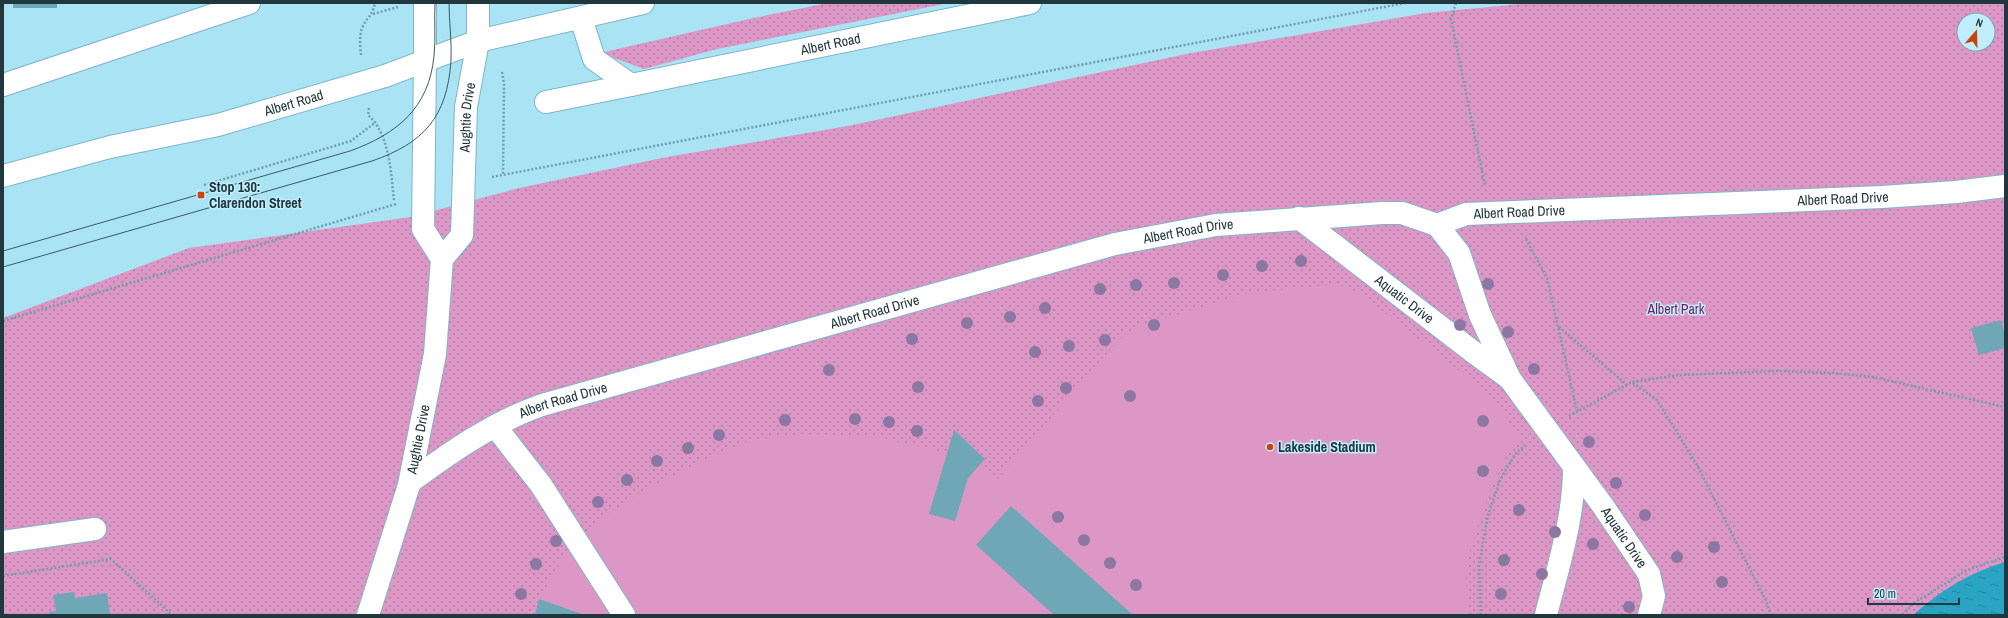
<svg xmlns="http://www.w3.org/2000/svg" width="2008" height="618" font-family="'Archivo Narrow',sans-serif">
  <defs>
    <pattern id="grass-dots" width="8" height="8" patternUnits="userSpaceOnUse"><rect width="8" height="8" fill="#dd97c6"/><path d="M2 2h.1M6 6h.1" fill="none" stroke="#b37ca2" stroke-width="1.8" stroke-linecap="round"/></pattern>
    <pattern id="water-ripples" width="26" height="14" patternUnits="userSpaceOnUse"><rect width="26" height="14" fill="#29a4c3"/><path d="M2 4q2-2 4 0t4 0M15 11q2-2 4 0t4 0" fill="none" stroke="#2386a0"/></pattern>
  </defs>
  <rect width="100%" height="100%" fill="#aae3f4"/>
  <g fill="url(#grass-dots)" fill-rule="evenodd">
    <polygon points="828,3 949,3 717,49 644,69 600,53 749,19"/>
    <path d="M 1532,3 L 2005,3 L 2005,615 L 3,615 L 3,318 L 189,248 L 411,217 L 519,188 L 667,157 L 848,126 L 1186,54 L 1426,13 ZM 1964,20 L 1988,20 L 1988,44 L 1964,44 Z"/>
  </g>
  <polygon fill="#dd97c6" points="1336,285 1349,288 1362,295 1488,393 1521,438 1508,452 1492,486 1471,546 1465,580 1468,615 535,615 539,599 570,547 583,535 615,509 647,489 695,464 748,441 800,434 871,435 946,453 954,430 985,459 981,465 997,480 1116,343 1127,333 1142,325 1252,292"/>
  <path fill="url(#water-ripples)" d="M 2005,562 L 2005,615 L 1913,615 C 1940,591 1970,572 2005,562 Z"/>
  <g fill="#70a7b7">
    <rect x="13" y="3" width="44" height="5"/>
    <polygon points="2001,320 2005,335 2005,348 1979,355 1971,328"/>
    <polygon points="954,430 985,459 968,478 955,521 929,514"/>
    <polygon points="1011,506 1133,615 1054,615 976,545"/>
    <polygon points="74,592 75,598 107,593 110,615 49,615 49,612 56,611 53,595"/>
    <polygon points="539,599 585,615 535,615"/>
  </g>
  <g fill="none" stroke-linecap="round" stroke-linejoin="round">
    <g stroke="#7fb6c7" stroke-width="24">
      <g id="minor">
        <path id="s1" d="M 581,18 L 594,59 L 631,85 L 1030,3"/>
        <polyline points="3,85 249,3"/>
        <polyline points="546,102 631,85"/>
        <path id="s2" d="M 1299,218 L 1472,351 L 1509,378"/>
        <path id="s3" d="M 1437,225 L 1459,253 L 1480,315 L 1510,379 L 1603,506 L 1649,574 L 1654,596 L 1649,615"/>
        <path id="s4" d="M 442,259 L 462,235 L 466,107 L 478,41"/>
        <polyline points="495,426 541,485 624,615"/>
        <path id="s5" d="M 410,482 C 452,451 494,422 542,405 L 1115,244 L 1216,225 L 1382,213 L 1402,213 L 1437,225 L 1466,214 L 1882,197 L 1956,192 L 2005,186"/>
        <polyline points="3,542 95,529"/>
        <path id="s6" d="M 368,615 L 409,485 L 435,354 L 442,259 L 423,229 L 425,61"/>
        <path d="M 1546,615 C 1558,567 1574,518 1574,468"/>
      </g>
    </g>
    <g stroke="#7fb6c7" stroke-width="24">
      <g id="major">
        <polyline points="425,3 425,61"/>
        <polyline points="478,41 478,3"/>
        <path id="s7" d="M 3,176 L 110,147 L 218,125 L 385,76 L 478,41 L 643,3"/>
      </g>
    </g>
    <g stroke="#739fac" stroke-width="2.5" stroke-dasharray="2 2" stroke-linecap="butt">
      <polyline points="1456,3 1451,19 1485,186"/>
      <polyline points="373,14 398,7"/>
      <path d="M 361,55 C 360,45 359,34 363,26 C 369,15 372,16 375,3"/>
      <polyline points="502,72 504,84 503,175"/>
      <path d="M 369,108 L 368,115 C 390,134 391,174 394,201"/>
      <polyline points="492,177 1405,3"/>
      <polyline points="204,185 351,141 376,122"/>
      <polyline points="1526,239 1547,278 1577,411"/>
      <polyline points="3,321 396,204"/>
      <polyline points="1559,327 1627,385"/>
      <polyline points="1633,383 1657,400 1697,465 1766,601 1771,615"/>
      <polyline points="1569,416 1632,382 1679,375 1777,371 1833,373 1873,377 2005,407"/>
      <polyline points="3,576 111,559 172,615"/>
      <polyline points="1481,615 1479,565 1488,515 1500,480 1515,454 1525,445"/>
      <polyline points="1903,615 1914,603 1967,570 2005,557"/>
    </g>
    <use href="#minor" stroke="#fff" stroke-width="22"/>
    <use href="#major" stroke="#fff" stroke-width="22"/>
    <g stroke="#3c5a63" stroke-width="1">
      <path d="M 3,251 L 350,151 C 397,134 429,108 434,56 C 436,38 434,20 435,3"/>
      <path d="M 3,267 L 372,161 C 424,143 447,117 451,61 C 452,42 449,22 449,3"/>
    </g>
  </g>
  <g fill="#8c77a3">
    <circle cx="1301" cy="261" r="6"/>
    <circle cx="1262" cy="266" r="6"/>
    <circle cx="1223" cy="275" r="6"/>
    <circle cx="1174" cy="283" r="6"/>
    <circle cx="1488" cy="284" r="6"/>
    <circle cx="1136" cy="285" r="6"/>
    <circle cx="1100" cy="289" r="6"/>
    <circle cx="1045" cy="308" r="6"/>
    <circle cx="1010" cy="317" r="6"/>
    <circle cx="967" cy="323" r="6"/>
    <circle cx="1154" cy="325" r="6"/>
    <circle cx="1460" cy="325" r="6"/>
    <circle cx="1508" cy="332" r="6"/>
    <circle cx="912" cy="339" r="6"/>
    <circle cx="1105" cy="340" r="6"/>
    <circle cx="1069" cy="346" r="6"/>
    <circle cx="1035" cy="352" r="6"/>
    <circle cx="1534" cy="369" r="6"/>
    <circle cx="829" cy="370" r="6"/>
    <circle cx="918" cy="387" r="6"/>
    <circle cx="1066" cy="388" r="6"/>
    <circle cx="1130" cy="396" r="6"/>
    <circle cx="1038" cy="401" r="6"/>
    <circle cx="855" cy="419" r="6"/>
    <circle cx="785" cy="420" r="6"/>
    <circle cx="1483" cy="421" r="6"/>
    <circle cx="889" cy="422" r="6"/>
    <circle cx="917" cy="431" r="6"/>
    <circle cx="719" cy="435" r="6"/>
    <circle cx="1589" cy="442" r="6"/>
    <circle cx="688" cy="448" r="6"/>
    <circle cx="657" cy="461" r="6"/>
    <circle cx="1483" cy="471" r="6"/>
    <circle cx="627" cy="480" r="6"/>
    <circle cx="1616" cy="483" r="6"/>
    <circle cx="598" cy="502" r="6"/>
    <circle cx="1519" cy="510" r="6"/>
    <circle cx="1645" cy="515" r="6"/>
    <circle cx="1058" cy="517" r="6"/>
    <circle cx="1555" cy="532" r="6"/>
    <circle cx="1084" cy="540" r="6"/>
    <circle cx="556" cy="541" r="6"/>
    <circle cx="1593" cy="544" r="6"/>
    <circle cx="1714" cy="547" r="6"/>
    <circle cx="1677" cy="557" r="6"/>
    <circle cx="1504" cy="560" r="6"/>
    <circle cx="1110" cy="563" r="6"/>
    <circle cx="536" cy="564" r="6"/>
    <circle cx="1542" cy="574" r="6"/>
    <circle cx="1722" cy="582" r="6"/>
    <circle cx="1136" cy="585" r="6"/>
    <circle cx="521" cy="594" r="6"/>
    <circle cx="1501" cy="594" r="6"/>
    <circle cx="1629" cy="607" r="6"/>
  </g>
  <g fill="#cb4508" stroke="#c1eefc" stroke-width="1.5">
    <rect x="197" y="191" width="8" height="8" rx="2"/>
    <circle cx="1270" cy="447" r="4"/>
  </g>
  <g text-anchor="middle" stroke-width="3" stroke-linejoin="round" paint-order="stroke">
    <g font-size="14" fill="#20373e" stroke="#c1eefc">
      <text dy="5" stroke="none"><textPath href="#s1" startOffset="292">Albert Road</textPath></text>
      <text dy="5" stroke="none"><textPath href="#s7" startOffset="300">Albert Road</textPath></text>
      <text dy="5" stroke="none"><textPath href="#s4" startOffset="149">Aughtie Drive</textPath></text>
      <text dy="5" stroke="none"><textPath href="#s5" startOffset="1483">Albert Road Drive</textPath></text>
      <text dy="5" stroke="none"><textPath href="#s5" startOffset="1159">Albert Road Drive</textPath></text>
      <text dy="5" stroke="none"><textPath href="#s5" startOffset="823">Albert Road Drive</textPath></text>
      <text dy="5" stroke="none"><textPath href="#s2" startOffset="133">Aquatic Drive</textPath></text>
      <text dy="5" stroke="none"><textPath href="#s5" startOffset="499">Albert Road Drive</textPath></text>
      <text dy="5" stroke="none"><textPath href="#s5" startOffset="175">Albert Road Drive</textPath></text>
      <text dy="5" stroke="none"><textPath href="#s6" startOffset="183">Aughtie Drive</textPath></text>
      <text dy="5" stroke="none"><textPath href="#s3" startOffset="367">Aquatic Drive</textPath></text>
    </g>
    <g font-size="14" font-weight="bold" fill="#20373e" stroke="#c1eefc" text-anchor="start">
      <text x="209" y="192">Stop 130:<tspan x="209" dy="16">Clarendon Street</tspan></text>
      <text x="1278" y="452">Lakeside Stadium</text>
    </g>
    <g font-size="14" fill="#741e60" stroke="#c1eefc">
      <text x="1676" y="314">Albert Park</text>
    </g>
  </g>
  <rect width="2008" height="618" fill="none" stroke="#20373e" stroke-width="8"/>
  <g transform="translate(1976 32) rotate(20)"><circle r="19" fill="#c1eefc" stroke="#81a5b0"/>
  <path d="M0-3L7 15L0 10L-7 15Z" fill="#cb4508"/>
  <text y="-6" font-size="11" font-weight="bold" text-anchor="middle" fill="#20373e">N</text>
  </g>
  <path d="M1868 598v6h91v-6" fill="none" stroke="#20373e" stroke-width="2"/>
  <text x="1874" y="598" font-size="12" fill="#20373e" stroke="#c1eefc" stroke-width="3" paint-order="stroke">20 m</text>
</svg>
